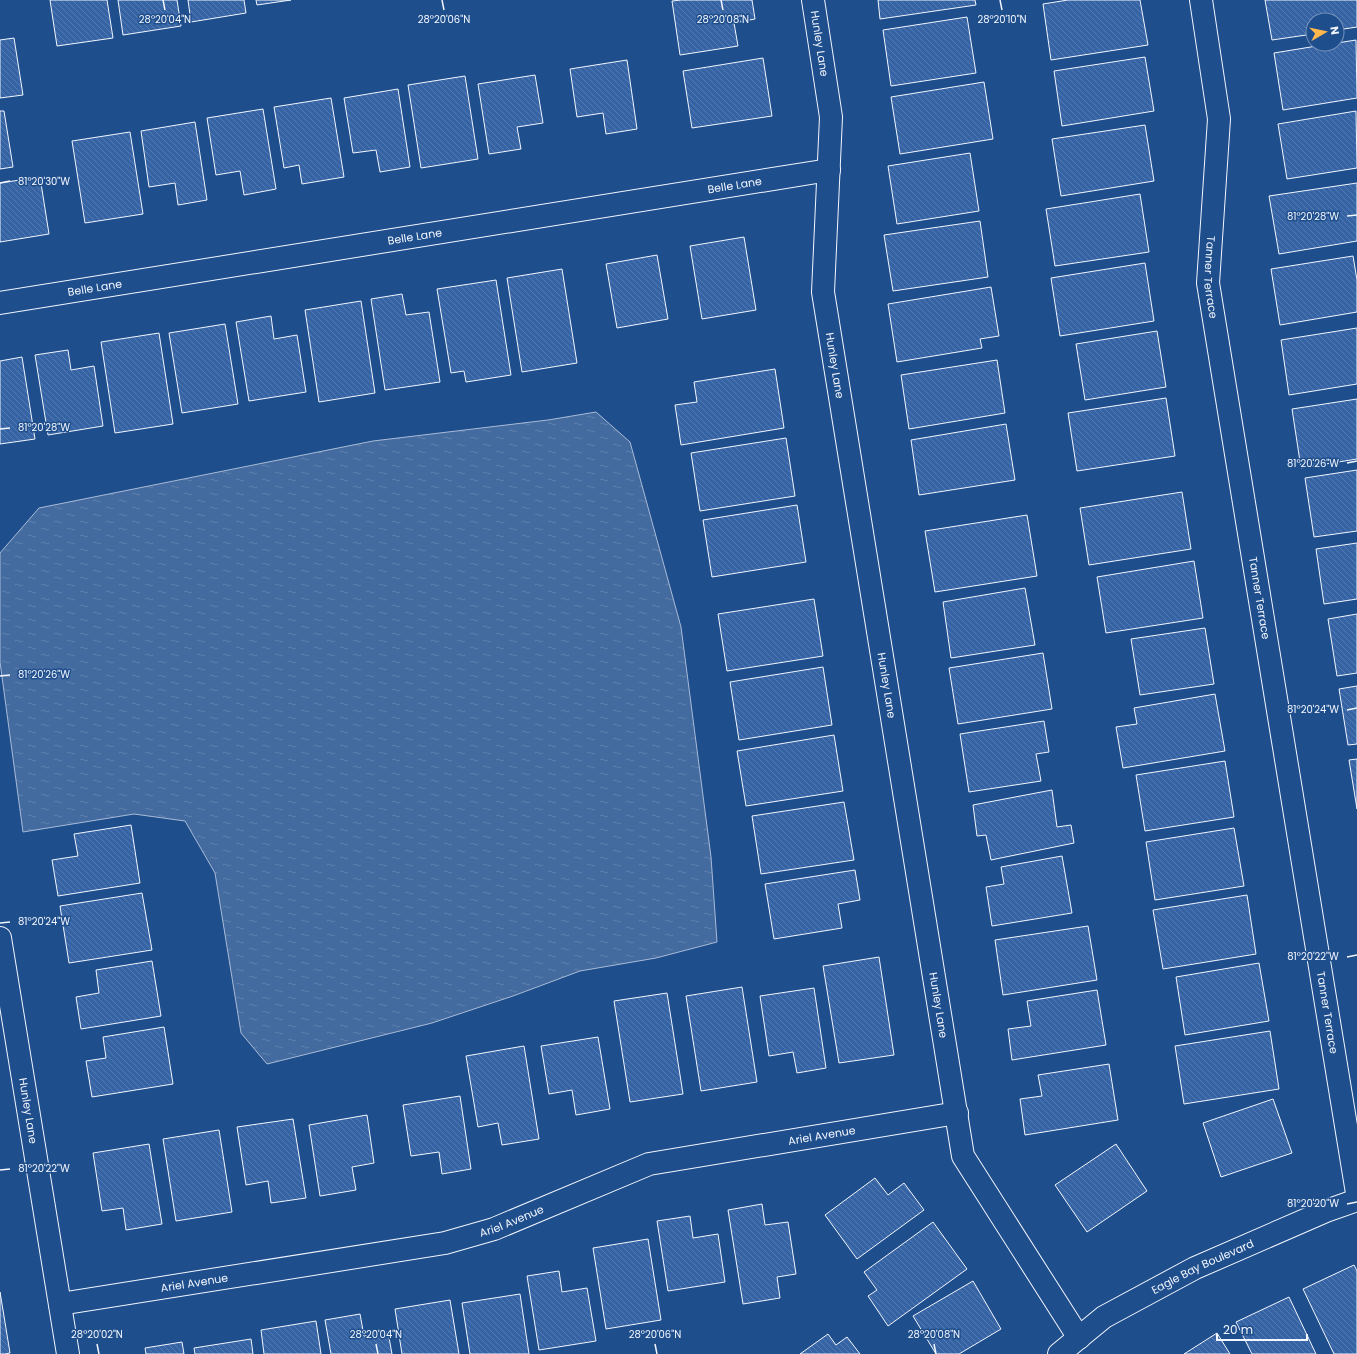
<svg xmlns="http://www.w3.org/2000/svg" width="1357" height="1354" font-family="Poppins,sans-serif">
  <defs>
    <pattern id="water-ripples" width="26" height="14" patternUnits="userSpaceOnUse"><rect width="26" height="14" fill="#446ba0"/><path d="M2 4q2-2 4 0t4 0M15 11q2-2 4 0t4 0" fill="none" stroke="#5f81ae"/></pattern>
    <pattern id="building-back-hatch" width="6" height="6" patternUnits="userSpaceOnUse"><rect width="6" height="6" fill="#3563a3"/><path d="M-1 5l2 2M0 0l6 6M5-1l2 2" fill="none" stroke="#537ab1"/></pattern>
  </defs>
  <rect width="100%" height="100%" fill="#1f4e8c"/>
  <polygon fill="url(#water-ripples)" stroke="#a8bbd7" points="596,412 630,442 681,627 711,857 717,942 656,958 580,971 513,996 432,1023 267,1064 241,1033 215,873 185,821 134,814 23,832 0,662 0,553 39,508 373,441 548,420"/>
  <g fill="url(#building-back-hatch)" stroke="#f2f6ff">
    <polygon points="50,0 107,0 113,38 57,46"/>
    <polygon points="118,0 177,0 181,26 123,35"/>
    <polygon points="188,0 244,0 246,13 191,22"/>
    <polygon points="256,0 291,0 257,5"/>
    <polygon points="681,0 752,0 755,19 734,23 738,46 680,55 672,1"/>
    <polygon points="878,0 975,0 976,5 880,19"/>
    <polygon points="1068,0 1140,0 1148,45 1051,60 1043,4"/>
    <polygon points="1265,0 1357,0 1357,27 1337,30 1337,20 1313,20 1313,34 1272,40"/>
    <polygon points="967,17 976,73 891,86 883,30"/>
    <polygon points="14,38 23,95 0,98 0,40"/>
    <polygon points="1356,40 1357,98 1283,110 1274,53 1329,44 1337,44 1337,43"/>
    <polygon points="1145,57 1154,111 1062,126 1054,71"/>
    <polygon points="763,58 772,116 692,128 683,71"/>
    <polygon points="627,60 637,129 606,134 603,113 577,117 570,69"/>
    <polygon points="535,75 543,123 517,127 521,149 489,154 478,84"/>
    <polygon points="465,76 478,159 421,168 408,85"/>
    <polygon points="984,82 993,139 900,154 891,97"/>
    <polygon points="398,89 410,167 380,172 376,150 353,153 344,98"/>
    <polygon points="331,98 344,177 302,184 299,165 284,168 274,107"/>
    <polygon points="263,109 276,189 244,195 240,171 216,175 207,118"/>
    <polygon points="0,111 4,111 13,167 0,169"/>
    <polygon points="1356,111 1357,168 1287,179 1278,124"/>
    <polygon points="195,122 207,200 178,205 175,183 149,187 141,131"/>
    <polygon points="1145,125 1154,181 1061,196 1052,139"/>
    <polygon points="130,132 143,214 85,223 72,141"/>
    <polygon points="970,153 979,211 897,224 888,166"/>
    <polygon points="40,177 49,234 0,242 0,183"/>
    <polygon points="1357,183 1357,241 1279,254 1269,196"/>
    <polygon points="1140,194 1149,252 1055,266 1046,209"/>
    <polygon points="980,221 988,277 893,291 884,235"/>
    <polygon points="744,237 756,310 702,319 690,246"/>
    <polygon points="657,255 668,319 617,328 606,264"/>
    <polygon points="1353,256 1357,280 1357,312 1280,325 1271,269"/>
    <polygon points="1145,263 1154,321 1060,336 1051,278"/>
    <polygon points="562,269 577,363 522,372 507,278"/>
    <polygon points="496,280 511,375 466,382 464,371 451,373 437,289"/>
    <polygon points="991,287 999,336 980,339 982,348 897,362 888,304"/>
    <polygon points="402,294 406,315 429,312 440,382 385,390 371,299"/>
    <polygon points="361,301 375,393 319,402 305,310"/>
    <polygon points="271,316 274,339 297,335 306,392 249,401 236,322"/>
    <polygon points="225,324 238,404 182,413 169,333"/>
    <polygon points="1357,328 1357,384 1289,395 1281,340"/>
    <polygon points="1157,331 1166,387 1085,400 1076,344"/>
    <polygon points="159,333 173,424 115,433 101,342"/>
    <polygon points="68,350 71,370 94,366 103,426 48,435 35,355"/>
    <polygon points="22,357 35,439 0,444 0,361"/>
    <polygon points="997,360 1005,413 909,429 901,375"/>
    <polygon points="775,369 784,428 681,445 675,405 697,402 694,382"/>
    <polygon points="1166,398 1175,456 1077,471 1068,413"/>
    <polygon points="1357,399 1357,459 1301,468 1292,409"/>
    <polygon points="1006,424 1015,480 919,495 911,440"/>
    <polygon points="786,438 795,496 700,511 691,453"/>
    <polygon points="1357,470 1357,531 1314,537 1305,478"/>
    <polygon points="1182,492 1191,549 1089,565 1080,508"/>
    <polygon points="797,505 806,562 712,577 703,520"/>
    <polygon points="1027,515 1037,576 935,592 925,531"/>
    <polygon points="1357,543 1357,599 1324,604 1316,549"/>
    <polygon points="1194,561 1203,618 1106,633 1097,577"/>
    <polygon points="1025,588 1035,645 951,658 943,602"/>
    <polygon points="814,599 823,656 727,671 718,614"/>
    <polygon points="1357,614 1357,673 1337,676 1328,619"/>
    <polygon points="1205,628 1214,684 1140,695 1131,639"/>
    <polygon points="1043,653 1052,709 958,724 949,668"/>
    <polygon points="823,667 832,725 739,740 730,682"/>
    <polygon points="1357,686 1357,744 1348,745 1339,689"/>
    <polygon points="1215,694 1225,751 1123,768 1116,727 1137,724 1134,708"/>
    <polygon points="1044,721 1049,752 1036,754 1041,781 969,792 960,734"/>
    <polygon points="834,735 843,791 746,806 737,751"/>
    <polygon points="1357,759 1357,809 1349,760"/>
    <polygon points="1225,761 1234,817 1145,831 1136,775"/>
    <polygon points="1052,790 1057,827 1071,825 1074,843 991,860 986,835 977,836 973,805"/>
    <polygon points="844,802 854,860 761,874 752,816"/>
    <polygon points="131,825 140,883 58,896 52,860 78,856 74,834"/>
    <polygon points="1234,828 1244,886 1155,900 1146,842"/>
    <polygon points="1062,856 1072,913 992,926 986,887 1004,884 1001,867"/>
    <polygon points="855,870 860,900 838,904 842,928 774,939 765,884"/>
    <polygon points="142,893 152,950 69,963 60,906"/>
    <polygon points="1247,895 1256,954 1163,969 1153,910"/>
    <polygon points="1088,926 1097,980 1003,995 995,940"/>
    <polygon points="879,957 894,1055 839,1063 823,966"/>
    <polygon points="152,961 161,1016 81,1029 76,997 99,993 96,970"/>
    <polygon points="1259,963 1269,1021 1185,1035 1176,977"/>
    <polygon points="742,987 757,1082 701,1091 686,996"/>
    <polygon points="814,988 826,1068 797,1073 793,1052 769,1056 760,996"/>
    <polygon points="1097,990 1106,1045 1012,1060 1008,1029 1031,1026 1027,1001"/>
    <polygon points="667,993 683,1094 630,1102 614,1001"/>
    <polygon points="164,1027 173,1084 92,1097 86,1061 106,1058 103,1037"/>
    <polygon points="1270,1031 1279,1089 1184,1104 1175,1046"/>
    <polygon points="598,1037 610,1109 576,1115 572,1090 549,1094 541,1046"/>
    <polygon points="524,1046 539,1139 502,1145 498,1123 478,1127 466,1056"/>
    <polygon points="1109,1064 1118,1120 1025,1135 1020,1099 1042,1096 1038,1075"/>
    <polygon points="460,1096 471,1169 442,1174 439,1152 411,1156 403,1105"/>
    <polygon points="1273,1099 1292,1153 1221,1177 1203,1123"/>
    <polygon points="367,1115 374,1163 352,1167 356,1190 320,1196 309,1125"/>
    <polygon points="293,1119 306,1198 271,1203 268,1181 246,1185 237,1127"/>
    <polygon points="219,1130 232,1212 176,1221 163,1139"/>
    <polygon points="149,1144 162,1224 126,1230 123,1208 102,1211 93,1153"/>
    <polygon points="1116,1144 1147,1191 1087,1232 1055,1185"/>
    <polygon points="875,1178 888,1195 904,1183 924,1210 857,1259 825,1215"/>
    <polygon points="762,1204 765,1225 788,1222 796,1274 777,1277 780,1298 743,1304 728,1210"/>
    <polygon points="690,1216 693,1238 718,1234 725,1282 668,1291 657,1221"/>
    <polygon points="933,1222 967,1269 888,1326 868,1296 877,1290 864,1272"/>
    <polygon points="648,1239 661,1320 606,1329 593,1248"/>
    <polygon points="1354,1265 1357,1271 1357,1354 1334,1354 1303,1289"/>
    <polygon points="559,1271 562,1292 587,1288 596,1341 539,1350 527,1276"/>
    <polygon points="973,1281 1001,1329 959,1354 936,1354 913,1316"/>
    <polygon points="0,1292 10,1353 5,1354 0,1354"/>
    <polygon points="520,1294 529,1354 470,1354 462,1303"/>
    <polygon points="1289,1297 1316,1354 1252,1354 1236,1322"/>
    <polygon points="450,1300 459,1354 402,1354 395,1309"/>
    <polygon points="360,1314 364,1336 388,1332 392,1354 331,1354 325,1320"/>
    <polygon points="316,1321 321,1354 264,1354 261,1330"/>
    <polygon points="1217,1333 1230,1354 1184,1354"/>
    <polygon points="828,1334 836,1345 847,1337 860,1354 800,1354"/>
    <polygon points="251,1339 253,1354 195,1354 194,1348"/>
    <polygon points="182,1342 184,1354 146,1354 145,1348"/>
  </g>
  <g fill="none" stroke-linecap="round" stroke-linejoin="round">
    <g stroke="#f2f6ff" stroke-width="24">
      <g id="minor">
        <path id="s1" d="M 813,0 L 831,117 L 823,292 L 963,1156 L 1079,1338"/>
        <path id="s2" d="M 1201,0 L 1219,119 L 1208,283 L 1357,1193"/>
        <path id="s3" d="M 0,303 L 829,170"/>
        <path id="s4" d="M 0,938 L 68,1354"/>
        <path id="s5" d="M 60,1304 L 445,1243 L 494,1229 L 649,1164 L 957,1113"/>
        <path id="s6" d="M 1059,1354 L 1104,1317 L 1195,1268 L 1326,1211 L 1357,1200"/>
      </g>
    </g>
    <use href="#minor" stroke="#1f4e8c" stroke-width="22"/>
  </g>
  <path fill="none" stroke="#f2f6ff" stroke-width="1.5" d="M 163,0 L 165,10M 442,0 L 444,10M 721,0 L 723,10M 1000,0 L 1002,10M 0,183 L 10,181M 1347,216 L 1357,215M 0,429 L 10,428M 1347,463 L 1357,461M 0,676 L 10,675M 1347,710 L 1357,708M 0,923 L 10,922M 1347,957 L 1357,955M 0,1170 L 10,1169M 1347,1204 L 1357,1202M 97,1344 L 99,1354M 376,1344 L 378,1354M 655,1344 L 657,1354M 934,1344 L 936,1354"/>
  <g text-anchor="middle" stroke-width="3" stroke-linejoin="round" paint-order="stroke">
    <g font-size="11" fill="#f2f6ff" stroke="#1f4e8c">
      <text dy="4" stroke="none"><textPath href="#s1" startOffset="44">Hunley Lane</textPath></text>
      <text dy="4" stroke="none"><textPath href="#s3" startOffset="744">Belle Lane</textPath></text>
      <text dy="4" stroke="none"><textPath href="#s3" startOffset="420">Belle Lane</textPath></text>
      <text dy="4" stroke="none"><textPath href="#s2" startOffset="279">Tanner Terrace</textPath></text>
      <text dy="4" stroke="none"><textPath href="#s3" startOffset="96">Belle Lane</textPath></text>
      <text dy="4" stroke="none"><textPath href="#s1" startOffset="368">Hunley Lane</textPath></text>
      <text dy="4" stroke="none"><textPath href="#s2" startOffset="604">Tanner Terrace</textPath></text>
      <text dy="4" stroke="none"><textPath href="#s1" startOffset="692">Hunley Lane</textPath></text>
      <text dy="4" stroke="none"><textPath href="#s1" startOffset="1016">Hunley Lane</textPath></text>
      <text dy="4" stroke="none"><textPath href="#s2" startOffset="1024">Tanner Terrace</textPath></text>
      <text dy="4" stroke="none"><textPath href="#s4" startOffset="175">Hunley Lane</textPath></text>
      <text dy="4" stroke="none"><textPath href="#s5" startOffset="784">Ariel Avenue</textPath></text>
      <text dy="4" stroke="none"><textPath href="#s5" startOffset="460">Ariel Avenue</textPath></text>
      <text dy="4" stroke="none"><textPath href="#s6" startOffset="169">Eagle Bay Boulevard</textPath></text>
      <text dy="4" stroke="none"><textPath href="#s5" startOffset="136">Ariel Avenue</textPath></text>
    </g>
  </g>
  <g font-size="10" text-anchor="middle" fill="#f2f6ff" stroke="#1f4e8c" stroke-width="3" stroke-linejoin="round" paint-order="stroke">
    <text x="165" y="23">28°20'04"N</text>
    <text x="444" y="23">28°20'06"N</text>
    <text x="723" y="23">28°20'08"N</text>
    <text x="1002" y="23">28°20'10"N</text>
    <text x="44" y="185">81°20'30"W</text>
    <text x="1313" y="220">81°20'28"W</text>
    <text x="44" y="431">81°20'28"W</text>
    <text x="1313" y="467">81°20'26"W</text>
    <text x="44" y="678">81°20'26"W</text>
    <text x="1313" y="713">81°20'24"W</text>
    <text x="44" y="925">81°20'24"W</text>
    <text x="1313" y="960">81°20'22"W</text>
    <text x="44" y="1172">81°20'22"W</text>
    <text x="1313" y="1207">81°20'20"W</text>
    <text x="97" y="1338">28°20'02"N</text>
    <text x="376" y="1338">28°20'04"N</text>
    <text x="655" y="1338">28°20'06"N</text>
    <text x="934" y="1338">28°20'08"N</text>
  </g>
  <g transform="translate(1325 32) rotate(81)"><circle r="19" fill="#1f4e8c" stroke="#7391ba"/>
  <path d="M0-3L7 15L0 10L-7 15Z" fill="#ffb74d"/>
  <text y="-6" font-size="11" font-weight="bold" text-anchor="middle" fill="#f2f6ff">N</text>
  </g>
  <path d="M1217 1334v6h90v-6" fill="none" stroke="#f2f6ff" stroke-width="2"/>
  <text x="1223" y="1334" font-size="12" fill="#f2f6ff" stroke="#1f4e8c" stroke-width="3" paint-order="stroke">20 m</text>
</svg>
